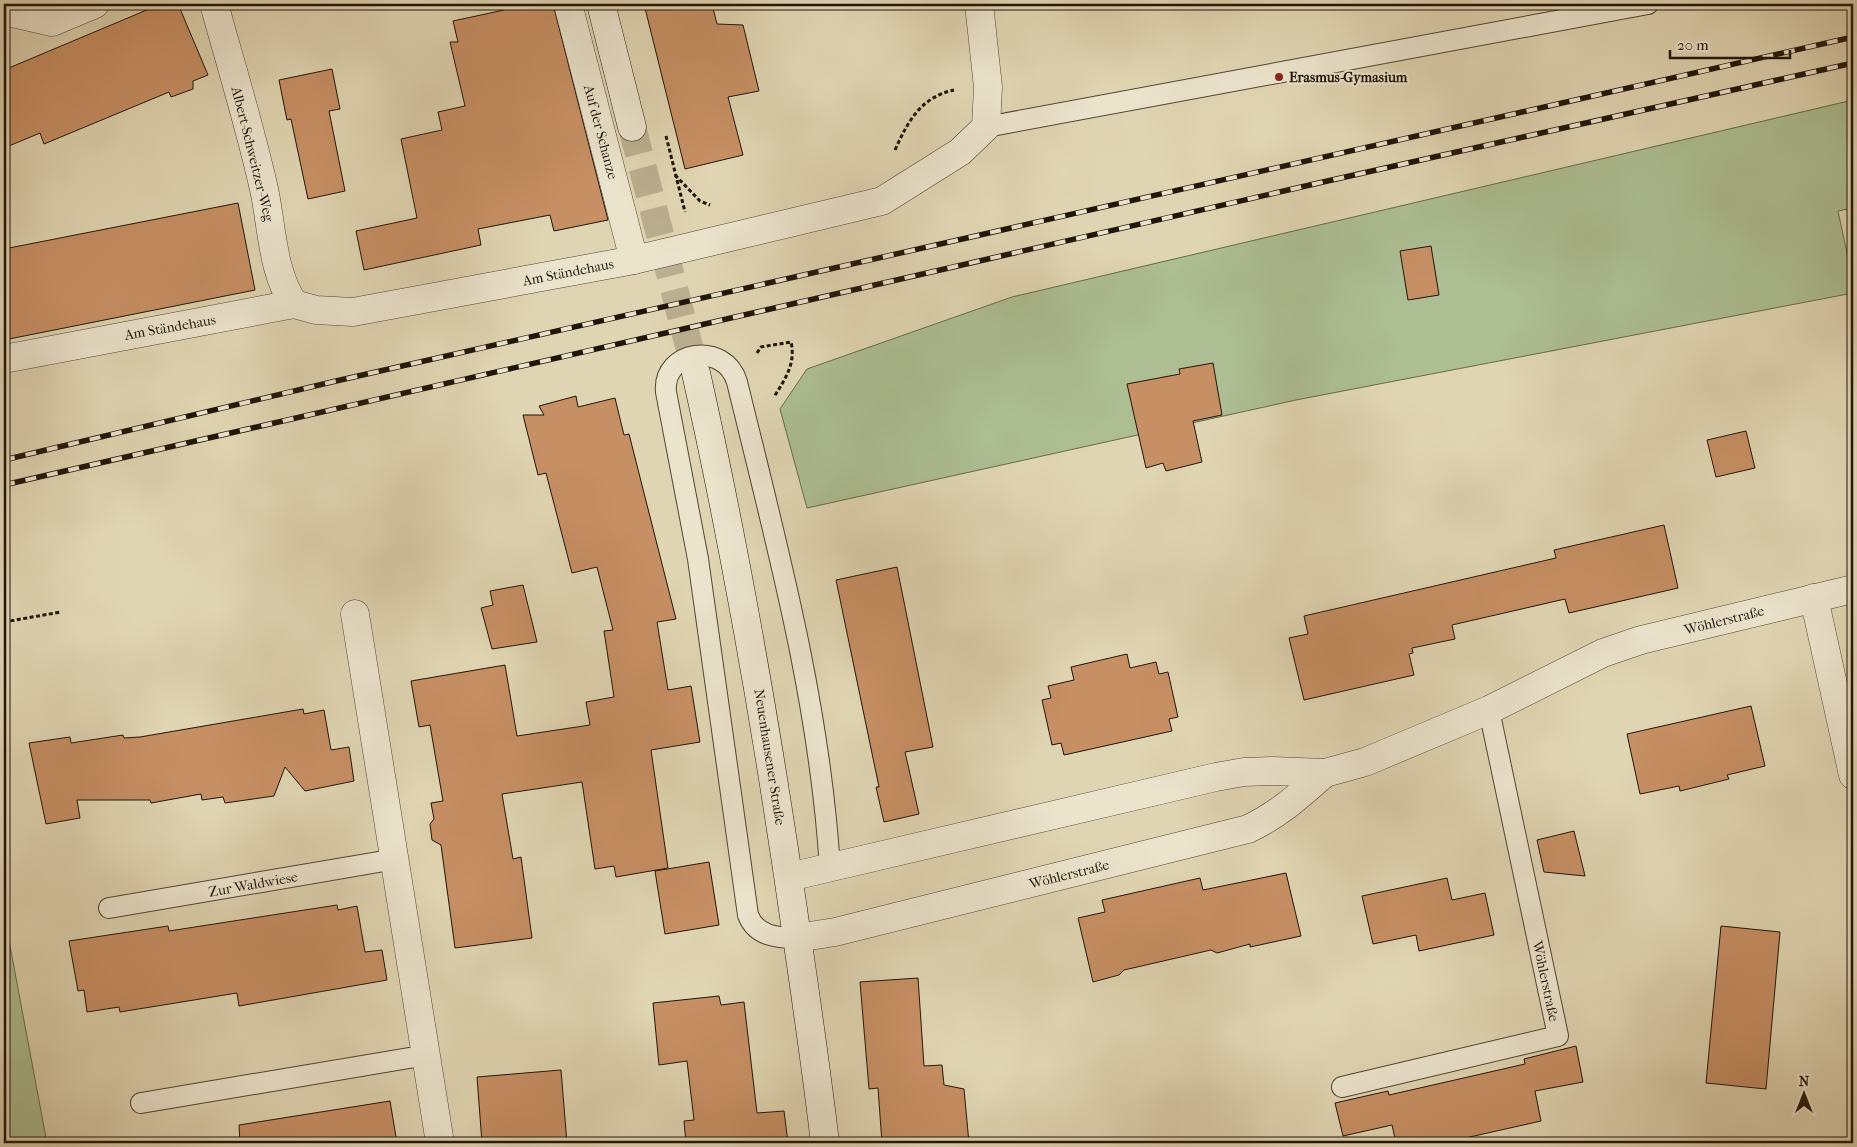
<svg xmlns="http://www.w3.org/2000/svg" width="1857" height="1147" font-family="'IM FELL French Canon',serif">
  <rect width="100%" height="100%" fill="#e0d5b2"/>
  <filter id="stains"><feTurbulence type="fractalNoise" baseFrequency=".004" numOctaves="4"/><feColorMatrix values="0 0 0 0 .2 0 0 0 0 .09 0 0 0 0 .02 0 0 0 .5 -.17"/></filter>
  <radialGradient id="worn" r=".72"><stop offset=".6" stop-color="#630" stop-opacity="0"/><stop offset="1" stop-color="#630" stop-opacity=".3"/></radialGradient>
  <g fill="#acbe92" stroke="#666a4d">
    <polygon points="1853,100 1853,208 1838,211 1853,281 1853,293 1296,400 807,508 780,409 807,369 1012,297"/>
    <polygon points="4,914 47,1143 4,1143"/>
  </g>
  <g fill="#c78f64" stroke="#201508">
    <polygon points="161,4 178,4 208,75 193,81 193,89 171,97 169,92 44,144 40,133 4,148 4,70"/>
    <polygon points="503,4 553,4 608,220 554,231 550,215 478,229 481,245 364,270 356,231 417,218 401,139 442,130 438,112 465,106 450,42 458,42 453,21 504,10"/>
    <polygon points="644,4 712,4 717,24 743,25 759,91 728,97 743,155 685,169"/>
    <polygon points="332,69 340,109 329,111 345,191 308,199 291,119 287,120 279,80"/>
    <polygon points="238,203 255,290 4,340 4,249"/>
    <polygon points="1431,246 1439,295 1408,300 1400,251"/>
    <polygon points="1213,363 1222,415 1193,421 1202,462 1166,471 1163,463 1146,468 1127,384 1180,374 1179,369"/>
    <polygon points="576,396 578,407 615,398 624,435 629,434 676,619 657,622 668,690 691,686 700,742 651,750 668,868 616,877 614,866 595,869 582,782 502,794 513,859 521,857 532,938 455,948 441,845 432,840 430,824 434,819 431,803 443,801 430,725 419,727 411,681 505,665 517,736 590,725 586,702 614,697 604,631 613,630 597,567 572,573 546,473 538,475 523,415 544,415 539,406"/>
    <polygon points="1746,431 1755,468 1716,477 1707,440"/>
    <polygon points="1664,525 1678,588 1569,613 1565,599 1452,625 1455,639 1412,648 1413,653 1409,654 1414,675 1304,700 1289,638 1308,634 1304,616 1556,558 1554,550"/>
    <polygon points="897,567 933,747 905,752 919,814 884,822 876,787 879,787 836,580"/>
    <polygon points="523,585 537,642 492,649 481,608 493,605 490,591"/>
    <polygon points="1127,654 1130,668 1156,662 1159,674 1168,672 1178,717 1169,719 1172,731 1064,755 1061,743 1052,745 1042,700 1051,698 1048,686 1074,680 1071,667"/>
    <polygon points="1751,706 1765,766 1727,775 1729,779 1680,791 1679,786 1640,794 1627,734"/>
    <polygon points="303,709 304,714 324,710 331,750 349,747 354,781 305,791 285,767 274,796 225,803 223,797 202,800 201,794 151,803 150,800 77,800 80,818 46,824 29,743 70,737 71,743 123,735 124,738 140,737"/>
    <polygon points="1574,831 1585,876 1544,872 1537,840"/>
    <polygon points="709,862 719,925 665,934 655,871"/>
    <polygon points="1286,873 1301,936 1250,947 1250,944 1217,953 1211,950 1124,970 1119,975 1093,982 1078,918 1105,912 1102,900 1200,878 1203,890"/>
    <polygon points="1447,878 1452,900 1485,893 1494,935 1419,951 1416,935 1373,944 1362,896"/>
    <polygon points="337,905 338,910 357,906 365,952 382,950 387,980 239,1006 237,993 120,1012 119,1007 87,1012 84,990 78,991 69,941 168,926 169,931"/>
    <polygon points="1721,926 1780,932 1766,1089 1706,1083"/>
    <polygon points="918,978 924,1066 942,1065 944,1085 964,1089 969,1143 882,1143 878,1088 869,1089 860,982"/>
    <polygon points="719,996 721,1005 744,1002 757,1113 784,1111 788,1143 686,1143 684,1121 694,1120 687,1061 659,1065 653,1003"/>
    <polygon points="1576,1046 1583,1082 1535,1091 1541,1121 1443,1143 1396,1143 1392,1125 1343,1136 1335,1103 1388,1091 1389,1095 1525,1064 1524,1059"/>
    <polygon points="561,1070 567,1143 482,1143 477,1077"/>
    <polygon points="390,1101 397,1143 240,1143 239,1125"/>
  </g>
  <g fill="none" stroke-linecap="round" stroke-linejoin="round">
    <polyline stroke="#baaf90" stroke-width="28" stroke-dasharray="28 14" stroke-linecap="butt" points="632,127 696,373"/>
    <g stroke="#504532" stroke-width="22">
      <g id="lane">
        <polyline points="986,127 1648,4"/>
        <polyline points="109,908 396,859"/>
        <path d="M 797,938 C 777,938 756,936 748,915 L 698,559 L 666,392 C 662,350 725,341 737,382 C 776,542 820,703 830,869"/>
        <polyline points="1342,1087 1558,1036 1489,710"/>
        <polyline points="141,1103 427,1055"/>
      </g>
    </g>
    <g stroke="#504532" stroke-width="29">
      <g id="street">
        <path d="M 214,4 C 231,65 250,127 264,189 C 272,226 272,272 294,304"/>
        <polyline points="568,4 634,260"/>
        <polyline points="4,11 52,22 95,4"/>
        <polyline points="4,359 294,304 316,310 353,312 634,260 882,201 960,152 986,127 988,87 979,4"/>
        <polyline points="1814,598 1853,775"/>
        <polyline points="355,614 440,1143"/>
        <polyline points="789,877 1216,777 1244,772 1272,771 1325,773 1365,762 1489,710 1603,653 1641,640 1853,589"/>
        <path d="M 797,938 L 835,932 L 1248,829 C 1278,815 1300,795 1325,773"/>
      </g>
    </g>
    <g stroke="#201508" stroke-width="29">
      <g id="secondary">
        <polyline points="601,4 632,127"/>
        <path d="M 696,373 C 738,560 770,748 797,937 C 807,1006 817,1074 825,1143"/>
      </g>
    </g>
    <g stroke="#201508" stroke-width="3" stroke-dasharray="4 2.5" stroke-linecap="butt">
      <polyline points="666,136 685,212"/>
      <path d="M 895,150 C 908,121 921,97 954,90"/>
      <polyline points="675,175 700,201 710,205"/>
      <path d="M 757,353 L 761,347 L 791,342 C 796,364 785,379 774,397"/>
      <polyline points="4,622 61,612"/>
    </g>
    <use href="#lane" stroke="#ebe4cd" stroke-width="20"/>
    <use href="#street" stroke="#ebe4cd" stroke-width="28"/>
    <use href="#secondary" stroke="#ebe4cd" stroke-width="28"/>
    <g stroke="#201508" stroke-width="5.5">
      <g id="rail">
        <polyline points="4,460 336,381 1853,37"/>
        <polyline points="4,485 1323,182 1853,63"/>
      </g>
    </g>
    <use href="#rail" stroke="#ebe4cd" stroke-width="4" stroke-dasharray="11" stroke-linecap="butt"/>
  </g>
  <circle fill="#8f2418" stroke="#ebe4cd" stroke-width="2" cx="1279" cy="77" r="5"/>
  <g text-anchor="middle" stroke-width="4" stroke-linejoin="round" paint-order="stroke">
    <g font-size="14" font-weight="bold" fill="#201508" stroke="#ebe4cd" text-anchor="start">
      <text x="1289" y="82">Erasmus-Gymasium</text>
    </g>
    <g font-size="14" fill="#201508" stroke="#ebe4cd">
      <text transform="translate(601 132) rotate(75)" y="5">Auf der Schanze</text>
      <text transform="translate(253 154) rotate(76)" y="5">Albert-Schweitzer-Weg</text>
      <text transform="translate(568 272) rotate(-11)" y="5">Am Ständehaus</text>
      <text transform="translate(170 327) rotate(-10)" y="5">Am Ständehaus</text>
      <text transform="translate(1724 620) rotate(-14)" y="5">Wöhlerstraße</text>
      <text transform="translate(770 757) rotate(81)" y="5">Neuenhausener Straße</text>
      <text transform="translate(1069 874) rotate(-14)" y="5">Wöhlerstraße</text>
      <text transform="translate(253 884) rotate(-10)" y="5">Zur Waldwiese</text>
      <text transform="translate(1546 981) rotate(78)" y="5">Wöhlerstraße</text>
    </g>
  </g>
  <rect width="1857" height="1147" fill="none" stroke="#e0d5b2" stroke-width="20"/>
  <rect x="5" y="5" width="1847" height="1137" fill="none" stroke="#201508" stroke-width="2.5"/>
  <rect x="10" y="10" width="1837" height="1127" fill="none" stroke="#201508"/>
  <g transform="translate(1804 1094)" stroke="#ebe4cd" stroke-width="4" paint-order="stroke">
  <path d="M0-4L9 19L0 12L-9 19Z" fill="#201508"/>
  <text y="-8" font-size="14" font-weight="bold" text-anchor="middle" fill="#201508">N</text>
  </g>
  <path d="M1670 50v8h120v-8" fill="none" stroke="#201508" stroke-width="2.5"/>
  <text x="1677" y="50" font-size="15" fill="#201508" stroke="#ebe4cd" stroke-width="4" paint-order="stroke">20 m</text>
  <rect width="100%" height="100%" filter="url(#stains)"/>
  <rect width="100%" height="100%" fill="url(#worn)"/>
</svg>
